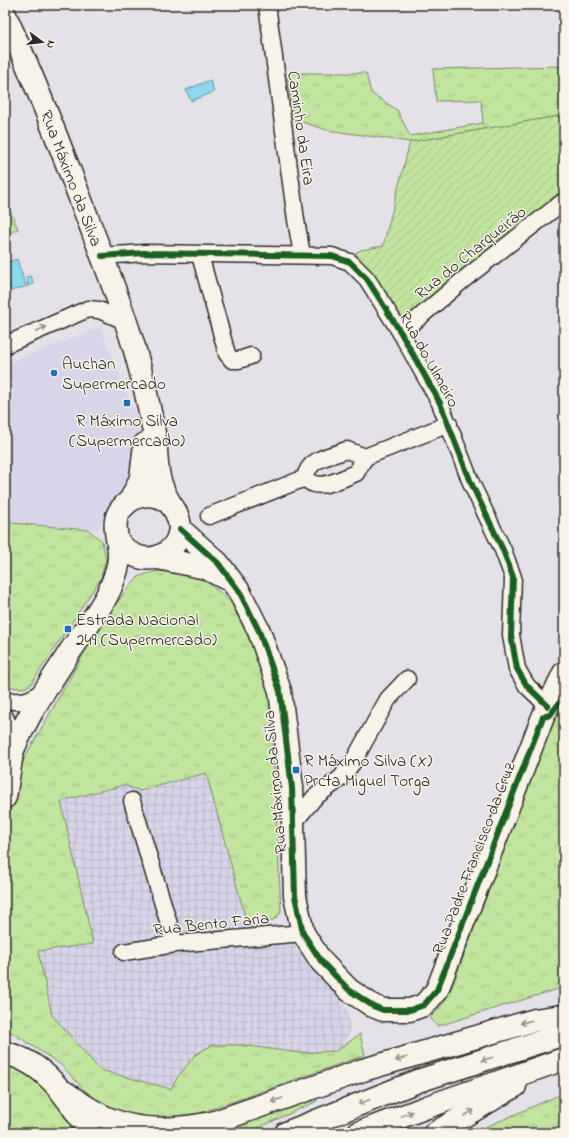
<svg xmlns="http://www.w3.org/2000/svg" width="569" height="1138" font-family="'Indie Flower',sans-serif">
  <defs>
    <pattern id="industrial-grid" width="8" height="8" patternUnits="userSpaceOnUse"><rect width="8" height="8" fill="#d9d5e9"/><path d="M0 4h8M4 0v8" fill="none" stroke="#bab7c8"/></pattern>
    <pattern id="grass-tufts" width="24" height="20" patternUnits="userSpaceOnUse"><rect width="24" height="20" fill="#c1e49e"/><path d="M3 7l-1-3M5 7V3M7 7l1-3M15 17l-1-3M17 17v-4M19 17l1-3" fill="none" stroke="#a6c488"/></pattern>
    <pattern id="garden-furrows" width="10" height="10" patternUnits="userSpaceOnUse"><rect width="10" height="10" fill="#c1e49e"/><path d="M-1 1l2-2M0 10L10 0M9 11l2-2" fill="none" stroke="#a6c488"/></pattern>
  </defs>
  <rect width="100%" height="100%" fill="#e5e1e9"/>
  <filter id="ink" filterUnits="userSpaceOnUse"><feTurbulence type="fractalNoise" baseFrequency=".025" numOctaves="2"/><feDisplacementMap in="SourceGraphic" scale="8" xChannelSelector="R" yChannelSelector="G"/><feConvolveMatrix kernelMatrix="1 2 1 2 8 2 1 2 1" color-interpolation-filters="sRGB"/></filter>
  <g filter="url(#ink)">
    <polygon fill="#d9d5e9" points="100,327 138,420 135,454 130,480 97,530 12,523 5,508 5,364"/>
    <polygon fill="url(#industrial-grid)" points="209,772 248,927 278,924 317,975 347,1008 350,1031 343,1046 336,1051 300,1053 241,1045 177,1078 171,1089 100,1070 52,1016 38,951 93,944 61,801 124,785 140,791"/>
    <g fill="url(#grass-tufts)" stroke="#768864">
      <polygon points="564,66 564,115 410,142 327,130 293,119 287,73 366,73 371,93 397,110 410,136 483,123 481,100 436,101 433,69"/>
      <polygon points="5,508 12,523 89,530 102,541 106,558 101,578 31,684 25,688 5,687"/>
      <path d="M 170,570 L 200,576 L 230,601 L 263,667 L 270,687 L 281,911 C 277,923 260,924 248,927 L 206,773 L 140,791 L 124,785 L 61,801 L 93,944 L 38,951 L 52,1015 L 100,1070 L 171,1089 L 177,1078 L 195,1055 L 212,1045 L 241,1045 L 300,1053 L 336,1051 L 360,1034 L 365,1055 L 186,1118 L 162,1121 L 116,1114 L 92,1098 L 60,1064 L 5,1028 L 5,842 L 11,801 L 24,759 L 100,625 L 132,583 L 140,576 L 153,572 Z"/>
      <polygon points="564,705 564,987 438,1026 430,1018 443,1004 451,989 549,732 556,716"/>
      <path d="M 5,1064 C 47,1080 53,1096 74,1133 L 5,1133 Z"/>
      <polygon points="564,1093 564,1133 472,1133"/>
      <polygon points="314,1095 317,1101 247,1133 205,1133"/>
    </g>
    <polygon fill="url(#garden-furrows)" stroke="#768864" points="564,115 564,184 560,196 407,319 400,319 355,253 361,250 383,246 410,142"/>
    <polygon fill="#c1e49e" stroke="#768864" points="5,199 18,229 5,235"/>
    <g fill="#8cd8ed" stroke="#65939f">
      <polygon points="210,80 214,92 191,101 186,90"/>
      <polygon points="17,259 25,284 28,284 26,277 31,276 34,284 11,291 5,273 5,263"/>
    </g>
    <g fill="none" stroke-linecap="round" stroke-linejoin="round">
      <g stroke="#2b2b2b" stroke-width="19">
        <g id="street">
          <polyline points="267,5 296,220 302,255"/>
          <polyline points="200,255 227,354 232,360 239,360 251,356"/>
          <polyline points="102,256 144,253 332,256 350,262 367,279 401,333 440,403 472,485 503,550 513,577 511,635 517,669 527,686 548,706"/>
          <polyline points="401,333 463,280 564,201"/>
          <polyline points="5,345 88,309 99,310 125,321"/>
          <path d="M 347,450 L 365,457 L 356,473 C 340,479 318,493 305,478 C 308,458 331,456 347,450 Z"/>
          <polyline points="365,457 449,424"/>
          <polyline points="209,516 305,478"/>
          <path d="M 5,700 C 21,703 32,701 43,690"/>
          <polyline points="5,717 16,743"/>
          <polyline points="132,801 175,944"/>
          <polyline points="293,823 315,797 341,778 353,762 388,699 407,679"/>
          <polyline points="124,952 175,944 303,933"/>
        </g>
      </g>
      <g stroke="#2b2b2b" stroke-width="25">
        <g id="secondary">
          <path d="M 5,15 C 36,83 63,152 89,222 C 105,263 121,305 134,347 C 142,375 149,404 154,433 C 159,464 153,475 171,505"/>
          <polyline points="131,499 141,478 145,444"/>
          <polyline points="180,529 218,563 239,591 259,631 280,691 292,788 295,896 303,933 321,961 349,990 373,1006 383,1010 410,1010 424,1005 437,990 543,717 564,673"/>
          <polyline points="158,558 206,568 225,578"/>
          <path d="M 5,767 C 13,750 20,733 29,717 C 41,695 56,674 69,653 C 81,635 102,608 110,589 C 114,579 119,568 119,557 C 120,541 109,522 122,508 C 136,491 164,490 175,511 C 195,546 146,580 118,541"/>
          <polyline points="5,797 12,753"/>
          <path d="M 5,1053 C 47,1063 68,1099 90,1133"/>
        </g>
      </g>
      <g stroke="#2b2b2b" stroke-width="25">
        <g id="highway">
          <path d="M 64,1092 C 79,1102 95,1114 112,1120 C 144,1133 179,1129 212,1123 L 363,1070 L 535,1020 L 564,1016"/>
          <polyline points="286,1133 418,1081 564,1034"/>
          <polyline points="358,1133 427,1107 564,1059"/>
          <polyline points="435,1133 515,1086"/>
        </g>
      </g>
      <use href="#street" stroke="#f7f3e8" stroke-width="16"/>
      <use href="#secondary" stroke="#f7f3e8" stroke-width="22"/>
      <use href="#highway" stroke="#f7f3e8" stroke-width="22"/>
      <g stroke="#f7f3e8" stroke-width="8">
        <g id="cycleway">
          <polyline points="102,256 144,253 332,256 350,262 367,279 401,333 440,403 472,485 503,550 513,577 511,635 517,669 527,686 548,706"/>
          <polyline points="180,529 218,563 239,591 259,631 280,691 292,788 295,896 303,933 321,961 349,990 373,1006 383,1010 410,1010 424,1005 437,990 543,717 550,715 564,697"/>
        </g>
      </g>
      <use href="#cycleway" stroke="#1b5e20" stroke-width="6"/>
    </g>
    <defs><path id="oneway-shaft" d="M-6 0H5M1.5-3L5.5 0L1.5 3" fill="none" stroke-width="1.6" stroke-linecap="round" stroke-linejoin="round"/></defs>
    <g stroke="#918f8a">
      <use href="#oneway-shaft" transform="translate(41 329) rotate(-24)"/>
      <use href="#oneway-shaft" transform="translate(526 1022) rotate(164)"/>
      <use href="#oneway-shaft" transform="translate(401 1059) rotate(164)"/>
      <use href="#oneway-shaft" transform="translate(487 1059) rotate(162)"/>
      <use href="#oneway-shaft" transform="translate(277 1100) rotate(161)"/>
      <use href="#oneway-shaft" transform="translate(364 1102) rotate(159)"/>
      <use href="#oneway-shaft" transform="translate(469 1113) rotate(-31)"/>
      <use href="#oneway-shaft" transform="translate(407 1114) rotate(-21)"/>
    </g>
  </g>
  <g fill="#1f6fb2" stroke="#f7f3e8" stroke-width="1.5">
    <circle cx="54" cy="373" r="4"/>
    <rect x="123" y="399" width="8" height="8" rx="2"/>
    <rect x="64" y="625" width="8" height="8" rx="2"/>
    <rect x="292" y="766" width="8" height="8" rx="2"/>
  </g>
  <g text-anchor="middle" stroke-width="3" stroke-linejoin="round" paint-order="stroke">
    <g font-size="17" fill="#2b2b2b" stroke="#f7f3e8">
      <text transform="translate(302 128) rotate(82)" y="6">Caminho da Eira</text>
      <text transform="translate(72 178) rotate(69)" y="6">Rua Máximo da Silva</text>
      <text transform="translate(470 252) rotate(-39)" y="6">Rua do Charqueirão</text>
      <text transform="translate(430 359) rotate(61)" y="6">Rua do Ulmeiro</text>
      <text transform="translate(274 782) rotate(-95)" y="6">Rua Máximo da Silva</text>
      <text transform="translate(473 858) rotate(-69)" y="6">Rua Padre Francisco da Cruz</text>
      <text transform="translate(211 923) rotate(-6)" y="6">Rua Bento Faria</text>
    </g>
    <g font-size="17" fill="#2b2b2b" stroke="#f7f3e8" text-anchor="start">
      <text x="62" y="369">Auchan<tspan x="62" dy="20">Supermercado</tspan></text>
      <text x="127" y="426" text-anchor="middle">R Máximo Silva<tspan x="127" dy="20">(Supermercado)</tspan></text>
      <text x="76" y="625">Estrada Nacional<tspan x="76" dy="20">249 (Supermercado)</tspan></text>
      <text x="304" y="766">R Máximo Silva (X)<tspan x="304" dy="20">Prcta Miguel Torga</tspan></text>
    </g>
  </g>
  <rect width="569" height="1138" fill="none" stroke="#f7f3e8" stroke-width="20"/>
  <rect x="10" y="10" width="549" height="1118" fill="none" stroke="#2b2b2b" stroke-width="1.5" filter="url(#ink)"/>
  <g transform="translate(42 42) rotate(105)" stroke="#f7f3e8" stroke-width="3" paint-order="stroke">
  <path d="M0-3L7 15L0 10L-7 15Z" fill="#2b2b2b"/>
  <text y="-6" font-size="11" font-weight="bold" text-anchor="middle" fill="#2b2b2b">N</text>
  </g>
</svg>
